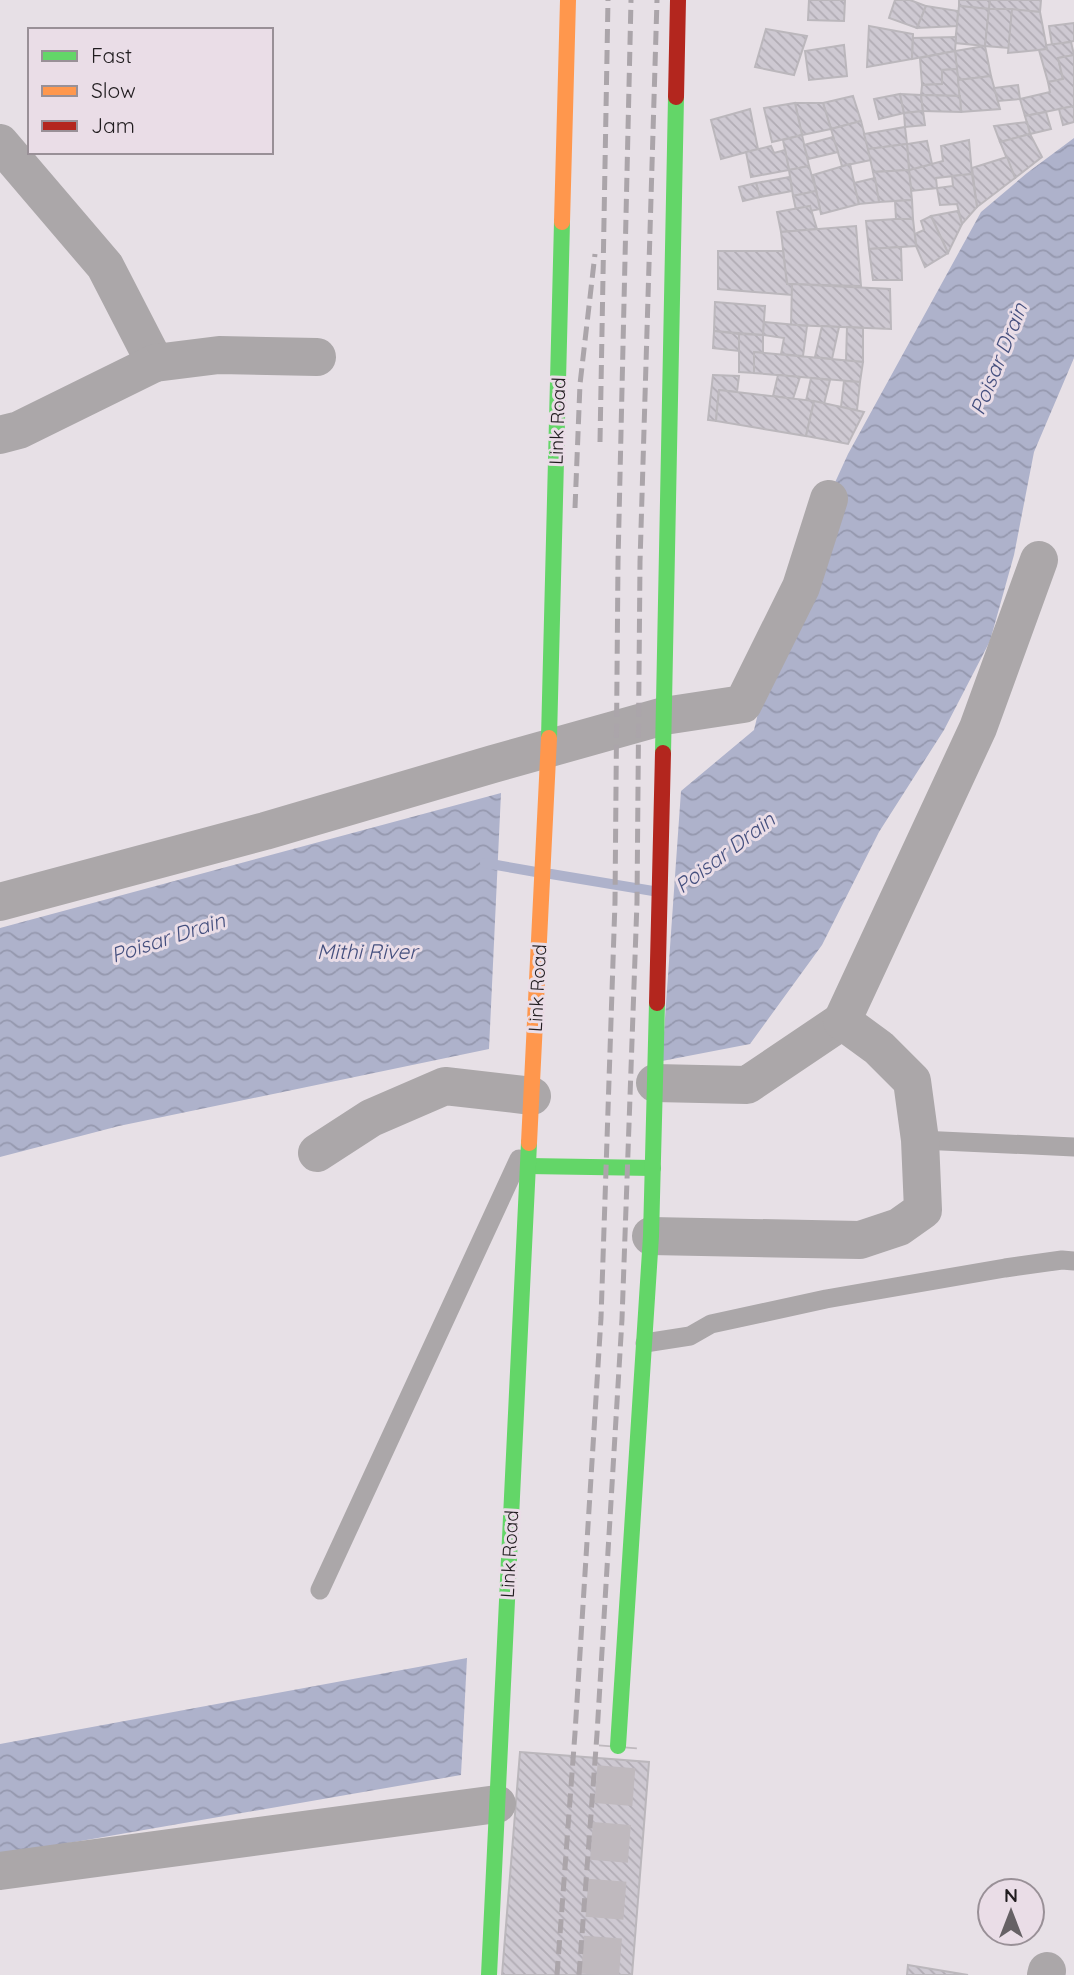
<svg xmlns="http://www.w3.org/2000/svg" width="1074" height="1975" font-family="Quicksand,sans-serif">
  <defs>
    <pattern id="water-waves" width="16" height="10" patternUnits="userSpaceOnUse" patternTransform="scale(1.75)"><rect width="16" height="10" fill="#aeb2cb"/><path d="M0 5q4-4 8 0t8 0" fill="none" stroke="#9598ae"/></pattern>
    <pattern id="building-back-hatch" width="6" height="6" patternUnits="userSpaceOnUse" patternTransform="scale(1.75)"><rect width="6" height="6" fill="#cec9d2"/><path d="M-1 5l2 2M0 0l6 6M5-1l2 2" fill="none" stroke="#b1acb4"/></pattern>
  </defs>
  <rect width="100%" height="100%" fill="#e7e0e6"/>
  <g fill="url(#water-waves)">
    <polygon points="1074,138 1074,358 1034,452 1014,555 990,641 944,730 879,832 822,945 750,1044 662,1061 681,791 754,730 790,581 848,454 981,212 1027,173"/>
    <polygon points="501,793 489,1049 119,1126 0,1157 0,928"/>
    <polygon points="467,1658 461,1775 0,1855 0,1744"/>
  </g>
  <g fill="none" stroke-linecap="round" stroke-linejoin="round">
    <g stroke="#aeb2cb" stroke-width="10">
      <polyline points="485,863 536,872"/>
      <polyline points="551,874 653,891"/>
    </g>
  </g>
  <g fill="url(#building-back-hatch)" stroke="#bbb7bc" stroke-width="2">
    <polygon points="809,0 845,0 844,21 808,20"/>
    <polygon points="895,0 910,0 926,6 917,28 889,18"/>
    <polygon points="959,0 990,0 989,9 959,6"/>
    <polygon points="990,0 1041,0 1040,12 989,9"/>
    <polygon points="926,6 958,11 957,26 917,28"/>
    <polygon points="959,6 989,9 985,46 955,43"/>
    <polygon points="989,9 1012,9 1009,48 985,46"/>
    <polygon points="1012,9 1040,12 1047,49 1008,53"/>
    <polygon points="1074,23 1074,41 1052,45 1049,26"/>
    <polygon points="869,26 913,34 912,59 867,67"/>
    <polygon points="766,29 807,36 794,75 755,67"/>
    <polygon points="956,37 955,51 912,59 913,38"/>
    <polygon points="1071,42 1074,55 1058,58 1063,79 1048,82 1039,50 1047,49 1046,45"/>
    <polygon points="844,45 847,76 809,80 805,51"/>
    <polygon points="985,46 991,76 958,80 955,51"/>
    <polygon points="955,51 957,69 942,70 942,84 922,85 920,58"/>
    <polygon points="1074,55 1074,106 1025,116 1020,99 1050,92 1048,82 1063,79 1058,58"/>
    <polygon points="957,69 960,96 921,95 922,85 942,84 942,70"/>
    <polygon points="991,76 1000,109 961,112 958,80"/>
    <polygon points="1018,85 1020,99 998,101 994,88"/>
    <polygon points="900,94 904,113 879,119 874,99"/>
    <polygon points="900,94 921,95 923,111 904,113"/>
    <polygon points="921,95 960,96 961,112 923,111"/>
    <polygon points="853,96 861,121 831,129 823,103"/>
    <polygon points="795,103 823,103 831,129 802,135"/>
    <polygon points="795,103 802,135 772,142 764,108"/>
    <polygon points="1074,106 1074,122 1063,125 1059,109"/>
    <polygon points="750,109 758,149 721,159 711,120"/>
    <polygon points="923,111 925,125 905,127 904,113"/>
    <polygon points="1046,112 1051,129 1030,134 1025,116"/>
    <polygon points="861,121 871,160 842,166 831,129"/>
    <polygon points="1027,122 1030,134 1000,142 994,126"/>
    <polygon points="905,127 907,144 868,149 864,134"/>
    <polygon points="1030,134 1042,157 1015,178 1000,142"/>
    <polygon points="802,135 809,166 789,170 783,140"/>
    <polygon points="833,137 838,152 808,159 804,145"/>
    <polygon points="969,140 972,174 936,178 937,188 911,191 909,170 943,161 941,146"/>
    <polygon points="927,141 932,164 909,170 907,144"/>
    <polygon points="907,144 909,170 873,172 868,149"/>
    <polygon points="771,146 774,153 785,150 789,170 751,177 746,152"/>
    <polygon points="1007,157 1015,178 977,207 972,168"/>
    <polygon points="850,164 859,204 821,214 813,175"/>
    <polygon points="809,166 816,191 793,196 789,170"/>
    <polygon points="909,170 912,200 879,202 873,172"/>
    <polygon points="972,174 977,207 962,224 957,204 940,205 937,188 953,186 952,176"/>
    <polygon points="790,177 792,191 760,197 756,183"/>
    <polygon points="875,178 879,202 859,204 854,183"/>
    <polygon points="756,183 760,197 743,201 739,187"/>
    <polygon points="816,191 820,209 810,211 810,206 796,210 793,196"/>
    <polygon points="912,200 913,219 896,219 895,201"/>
    <polygon points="810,206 817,229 781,232 777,212"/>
    <polygon points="958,211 962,224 948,253 931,216"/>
    <polygon points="931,216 948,253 925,267 916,246 915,234 924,230 921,221"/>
    <polygon points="896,219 913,219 916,246 869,249 866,221"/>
    <polygon points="856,226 861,286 787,284 781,232"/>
    <polygon points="901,247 902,280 873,280 869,249"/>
    <polygon points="718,251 783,251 787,284 792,284 792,295 718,289"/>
    <polygon points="792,284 890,289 891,329 791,325"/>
    <polygon points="715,302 765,306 763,335 714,331"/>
    <polygon points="764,322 807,326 803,356 781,354 784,338 763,335"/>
    <polygon points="822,326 839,327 832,359 815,357"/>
    <polygon points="847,327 863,328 863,362 846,361"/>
    <polygon points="714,331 739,334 739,351 713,348"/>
    <polygon points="739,334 763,335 763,353 754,352 754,373 739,372"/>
    <polygon points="754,352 863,362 860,382 754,373"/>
    <polygon points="713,375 739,376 737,392 719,390 716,421 708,420"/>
    <polygon points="778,375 800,377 793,399 773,396"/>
    <polygon points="811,378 830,380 824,404 806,401"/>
    <polygon points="844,381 860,382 857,410 841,407"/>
    <polygon points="719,390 814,401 806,436 716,421"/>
    <polygon points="814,401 864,412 848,444 806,436"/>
    <polygon points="520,1752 649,1762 632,1975 502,1975"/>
    <polygon points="908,1965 968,1975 907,1975"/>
  </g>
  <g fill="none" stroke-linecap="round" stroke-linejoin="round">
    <polyline stroke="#bfb9be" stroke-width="38" stroke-dasharray="38 19" stroke-linecap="butt" points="600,1975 618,1746"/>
    <g stroke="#aba7a9" stroke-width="19">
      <polyline points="920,1140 1074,1147"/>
      <polyline points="645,1343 690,1336 711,1324 826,1299 1005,1268 1062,1260 1074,1261"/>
      <polyline points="320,1590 519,1159"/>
    </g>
    <g stroke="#aba7a9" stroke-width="38">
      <polyline points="0,143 105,266 155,363"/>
      <polyline points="0,435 19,430 155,363 219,355 317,357"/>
      <polyline points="0,902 265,831 493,764 664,716 743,704 801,587 829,499"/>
      <polyline points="655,1083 747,1085 842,1021"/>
      <polyline points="317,1153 371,1118 445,1086 532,1096"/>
      <polyline points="651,1236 860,1240 899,1227 923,1210 920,1140 912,1081 879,1048 842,1021 978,728 1039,560"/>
      <polyline points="0,1871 497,1804"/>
      <polyline points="1046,1975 1047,1971"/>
    </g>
    <g stroke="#63d668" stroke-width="16">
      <polyline points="549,738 562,222"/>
      <polyline points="663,753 676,97"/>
      <polyline points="528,1166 653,1168"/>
      <polyline points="618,1746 651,1236 657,1003"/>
      <polyline points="489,1975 529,1143"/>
    </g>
    <g stroke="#ff974d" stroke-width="16">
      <polyline points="562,222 568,0"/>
      <polyline points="529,1143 549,738"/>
    </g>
    <g stroke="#b3261e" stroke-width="16">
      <polyline points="676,97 678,0"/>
      <polyline points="657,1003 663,753"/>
    </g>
    <g stroke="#aba5aa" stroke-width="5" stroke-dasharray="14 7" stroke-linecap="butt">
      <polyline points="600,442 608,0"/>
      <polyline points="575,508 580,384 595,254"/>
      <polyline points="557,1975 575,1733 601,1318 615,902 618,562 631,0"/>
      <polyline points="579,1975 597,1734 622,1319 637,902 640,562 657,0"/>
    </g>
  </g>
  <g text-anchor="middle" stroke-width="6" stroke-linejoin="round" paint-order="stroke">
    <g font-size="19" fill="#201c1f" stroke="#eadde7">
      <text transform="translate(557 421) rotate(-88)" y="7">Link Road</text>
      <text transform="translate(537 988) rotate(-87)" y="7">Link Road</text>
      <text transform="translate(509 1554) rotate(-87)" y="7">Link Road</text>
    </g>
    <g font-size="21" font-style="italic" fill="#444f7e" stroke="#eadde7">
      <text transform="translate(999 359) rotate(-68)" y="7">Poisar Drain</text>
      <text transform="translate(725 853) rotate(-37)" y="7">Poisar Drain</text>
      <text transform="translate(168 938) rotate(-18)" y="7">Poisar Drain</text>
      <text x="367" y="959">Mithi River</text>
    </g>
  </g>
  <rect x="28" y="28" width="245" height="126" fill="#eadde7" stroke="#999097" stroke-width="2"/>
  <rect x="42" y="51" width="35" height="10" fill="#63d668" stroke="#999097" stroke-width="2"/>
  <text x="91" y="63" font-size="21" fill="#201c1f">Fast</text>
  <rect x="42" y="86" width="35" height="10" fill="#ff974d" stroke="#999097" stroke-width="2"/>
  <text x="91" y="98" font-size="21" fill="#201c1f">Slow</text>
  <rect x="42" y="121" width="35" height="10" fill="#b3261e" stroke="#999097" stroke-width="2"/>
  <text x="91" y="133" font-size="21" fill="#201c1f">Jam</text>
  <g transform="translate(1011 1912)"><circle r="33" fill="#eadde7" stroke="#999097" stroke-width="2"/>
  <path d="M0-5L12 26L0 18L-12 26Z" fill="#666165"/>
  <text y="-10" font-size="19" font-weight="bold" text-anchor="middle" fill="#201c1f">N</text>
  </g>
</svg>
